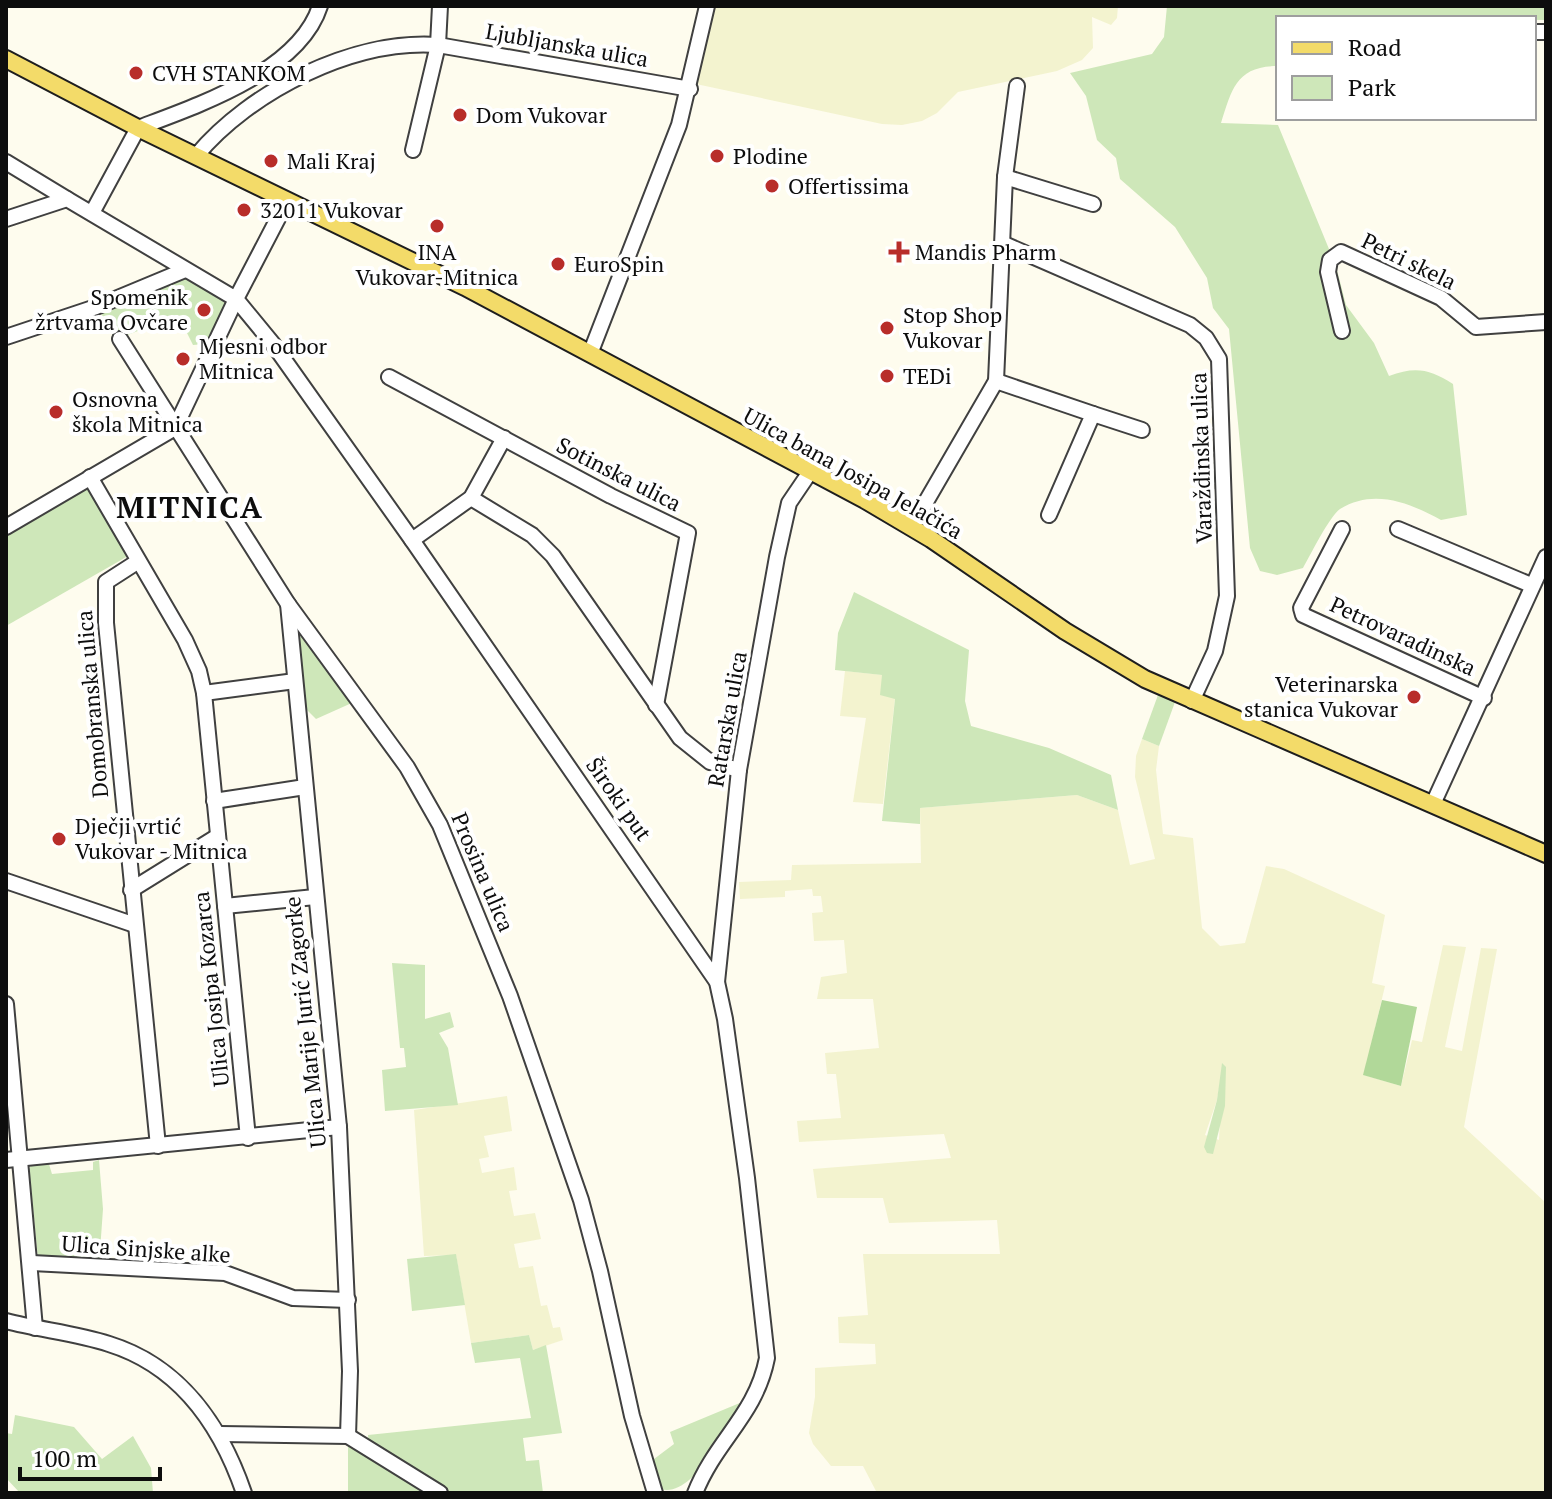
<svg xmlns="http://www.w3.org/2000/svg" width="1552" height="1499" font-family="'PT Serif',serif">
  <rect width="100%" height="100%" fill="#fefcee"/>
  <g fill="#f3f3cf" fill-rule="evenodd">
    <polygon points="713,6 1118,6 1117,18 1111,25 1092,17 1093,48 1082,60 1057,71 958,92 937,113 922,121 902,125 882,124 696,84"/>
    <polygon points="845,671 883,675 895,698 883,804 853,802 866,718 840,716"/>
    <path d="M 1142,739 L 1159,746 L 1156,770 L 1163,834 L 1193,838 L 1202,928 L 1220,946 L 1245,943 L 1266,866 L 1284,869 L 1385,915 L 1372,983 L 1385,986 L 1364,1075 L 1401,1086 L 1412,1040 L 1422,1042 L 1443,945 L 1466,947 L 1445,1047 L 1462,1051 L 1481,948 L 1497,949 L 1464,1127 L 1546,1203 L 1546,1493 L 877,1493 L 863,1466 L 831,1466 L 813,1444 L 809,1433 L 815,1397 L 815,1368 L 876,1364 L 875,1344 L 839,1343 L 838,1317 L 868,1315 L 863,1254 L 1000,1254 L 997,1220 L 889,1223 L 883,1198 L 817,1198 L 813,1169 L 951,1158 L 944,1134 L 799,1142 L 797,1121 L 841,1118 L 836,1074 L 827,1074 L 825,1053 L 879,1048 L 873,999 L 817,999 L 821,977 L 847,973 L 844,940 L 814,941 L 812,913 L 823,912 L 821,896 L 813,896 L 812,889 L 785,891 L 785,897 L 740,899 L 739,882 L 791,880 L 792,865 L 921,863 L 920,808 L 1077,795 L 1118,810 L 1130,865 L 1155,859 L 1135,777 L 1136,756 ZM 1223,1064 L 1219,1140 L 1205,1135 L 1217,1100 Z"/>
    <polygon points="507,1096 512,1131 484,1136 489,1157 479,1159 482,1173 514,1167 517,1190 509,1191 514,1216 535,1213 541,1239 514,1244 519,1268 533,1266 541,1306 547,1305 553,1328 560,1327 563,1340 533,1350 529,1335 471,1343 456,1255 424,1256 414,1110"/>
  </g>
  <g fill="#cee7b9">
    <path d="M 1167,6 L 1546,6 L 1546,20 L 1278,18 L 1278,66 C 1237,66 1232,88 1221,123 L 1278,125 L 1336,266 L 1346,305 L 1374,343 L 1389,376 C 1415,366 1430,369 1453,384 L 1467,515 L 1441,520 C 1410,503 1374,488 1340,509 C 1329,517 1311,554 1303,568 L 1277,575 L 1260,571 L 1250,548 L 1229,329 L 1213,308 L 1207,278 L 1175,227 L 1120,179 L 1116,158 L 1097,140 L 1086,96 L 1070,73 L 1152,54 L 1164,37 Z"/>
    <polygon points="183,275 225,301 225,306 205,344 193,345 178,315 115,340 99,309"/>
    <polygon points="88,484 128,556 6,626 6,530"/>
    <polygon points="854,592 969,650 965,701 971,726 1049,748 1111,775 1118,810 1077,795 920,808 920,824 882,821 895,699 880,695 882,675 835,670 838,633"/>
    <polygon points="303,635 354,702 316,719 303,706 298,636"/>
    <polygon points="1158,695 1175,702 1159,746 1142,739"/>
    <polygon points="392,963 425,965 425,1019 450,1012 454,1027 439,1033 448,1048 458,1105 385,1111 382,1070 406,1067 404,1048 400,1048"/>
    <polygon points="1222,1063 1226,1067 1225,1106 1213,1154 1207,1153 1204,1147 1217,1100"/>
    <polygon points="99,1160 103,1209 99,1265 38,1258 29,1169 32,1164 48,1161 52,1174 93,1170 93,1162"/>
    <polygon points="456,1254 465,1305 412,1311 407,1259"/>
    <polygon points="529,1335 533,1350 546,1345 562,1433 523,1438 526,1461 539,1460 543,1493 348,1493 348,1436 369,1447 368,1435 531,1418 520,1358 475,1363 471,1343"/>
    <path d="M 747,1400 C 731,1424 693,1499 661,1489 L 650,1462 L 674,1444 L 670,1432 Z"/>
    <polygon points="15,1415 74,1427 102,1459 133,1436 151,1468 153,1493 20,1493 6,1478 6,1433 12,1434"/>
  </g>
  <polygon fill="#b1d899" points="1382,1000 1417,1007 1401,1086 1363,1075"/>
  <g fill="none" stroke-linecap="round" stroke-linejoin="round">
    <g stroke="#404040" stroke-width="18">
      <g id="minor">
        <polyline points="1534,32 1546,32"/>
        <polyline points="413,150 438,45 440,6"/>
        <path d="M 196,156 C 250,91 353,39 438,45 L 690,89"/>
        <polyline points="6,162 67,199"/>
        <polyline points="1005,177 1093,204"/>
        <path d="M 287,201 L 236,299 L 273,344 L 412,540 L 717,982 L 725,1019 L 747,1178 L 767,1358 C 756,1415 716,1440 695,1493"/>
        <path d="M 92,213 L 138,128 C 196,106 299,72 320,6"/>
        <polyline points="6,219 67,199 236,299 175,428 6,527"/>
        <polyline points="1004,244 1190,325 1206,338 1219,359 1227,596 1215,651 1192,701"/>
        <polyline points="1342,331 1328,272 1330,260 1341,252 1441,298 1476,327 1546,322"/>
        <polyline points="6,337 96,307 185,270"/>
        <polyline points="120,339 288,604 407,767 440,825 510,996 581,1200 600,1271 632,1416 655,1493"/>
        <polyline points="590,354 679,125 707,6"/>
        <polyline points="389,377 611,496 688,533 656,705"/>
        <polyline points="996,381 1093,414 1049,515"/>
        <polyline points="1093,414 1142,430"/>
        <polyline points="90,477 185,640 199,671 204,693 248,1138"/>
        <polyline points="471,498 532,535 553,556 680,738 710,762 739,770"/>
        <polyline points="909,525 916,519 996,381 1005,177 1017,86"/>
        <polyline points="1342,529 1301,608 1303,615 1484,698"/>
        <polyline points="1398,529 1531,585"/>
        <polyline points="412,540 471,498 504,438"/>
        <polyline points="137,562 106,582 106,623 158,1146"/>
        <polyline points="288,604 339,1127 350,1371 348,1436"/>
        <polyline points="204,693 295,681"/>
        <polyline points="214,801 305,787"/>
        <polyline points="1433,804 1546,557"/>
        <polyline points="6,881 135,925"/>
        <polyline points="131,890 218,836"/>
        <polyline points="225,906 315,897"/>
        <polyline points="717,982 739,770 777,557 789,503 810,472"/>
        <polyline points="6,1004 35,1328"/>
        <polyline points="6,1160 339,1127"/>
        <polyline points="32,1263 225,1273 293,1298 348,1300"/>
        <path d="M 6,1321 C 40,1330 76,1333 109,1344 C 180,1366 221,1426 244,1493"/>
        <polyline points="220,1434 348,1436 440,1493"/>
      </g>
    </g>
    <g stroke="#1e1e1e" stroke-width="20">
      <polyline id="major" points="6,59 138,128 465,287 865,500 931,539 1065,631 1145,679 1546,854"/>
    </g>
    <use href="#minor" stroke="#fff" stroke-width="14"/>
    <use href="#major" stroke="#f3db69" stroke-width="16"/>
  </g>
  <g fill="#b82d2a" stroke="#fff" stroke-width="3">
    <circle cx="136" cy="73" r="8"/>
    <circle cx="460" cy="115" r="8"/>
    <circle cx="717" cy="156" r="8"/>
    <circle cx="271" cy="161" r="8"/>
    <circle cx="772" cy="186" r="8"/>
    <circle cx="244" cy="210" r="8"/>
    <circle cx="437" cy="226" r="8"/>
    <path d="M895 240h8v8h8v8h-8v8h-8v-8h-8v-8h8z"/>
    <circle cx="558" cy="264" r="8"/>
    <circle cx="204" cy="310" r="8"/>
    <circle cx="887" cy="328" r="8"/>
    <circle cx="183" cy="359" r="8"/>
    <circle cx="887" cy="376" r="8"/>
    <circle cx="56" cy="412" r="8"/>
    <circle cx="1414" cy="697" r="8"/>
    <circle cx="59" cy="839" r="8"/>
  </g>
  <g text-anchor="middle" stroke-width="8" stroke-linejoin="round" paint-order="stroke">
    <g font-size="22" fill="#0d0d0d" stroke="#fff">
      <text transform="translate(567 45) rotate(10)" y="8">Ljubljanska ulica</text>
      <text transform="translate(1409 261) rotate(26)" y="8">Petri skela</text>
      <text transform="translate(1201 458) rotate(-92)" y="8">Varaždinska ulica</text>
      <text transform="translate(853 473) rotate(29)" y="8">Ulica bana Josipa Jelačića</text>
      <text transform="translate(619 474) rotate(27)" y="8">Sotinska ulica</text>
      <text transform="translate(1403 636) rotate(25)" y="8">Petrovaradinska</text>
      <text transform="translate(92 704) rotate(-95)" y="8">Domobranska ulica</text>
      <text transform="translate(727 719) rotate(-80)" y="8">Ratarska ulica</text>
      <text transform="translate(619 799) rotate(55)" y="8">Široki put</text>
      <text transform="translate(483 872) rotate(67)" y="8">Prosina ulica</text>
      <text transform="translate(211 989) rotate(-96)" y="8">Ulica Josipa Kozarca</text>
      <text transform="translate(305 1022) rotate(-96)" y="8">Ulica Marije Jurić Zagorke</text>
      <text transform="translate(146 1249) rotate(4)" y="8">Ulica Sinjske alke</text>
    </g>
    <g font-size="22" fill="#0d0d0d" stroke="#fff" text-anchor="start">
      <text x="152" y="81">CVH STANKOM</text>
      <text x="476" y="123">Dom Vukovar</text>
      <text x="733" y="164">Plodine</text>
      <text x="287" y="169">Mali Kraj</text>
      <text x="788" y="194">Offertissima</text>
      <text x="260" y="218">32011 Vukovar</text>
      <text x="437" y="260" text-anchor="middle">INA<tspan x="437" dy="25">Vukovar-Mitnica</tspan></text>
      <text x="915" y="260">Mandis Pharm</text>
      <text x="574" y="272">EuroSpin</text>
      <text x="188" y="305" text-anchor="end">Spomenik<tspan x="188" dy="25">žrtvama Ovčare</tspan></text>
      <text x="903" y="323">Stop Shop<tspan x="903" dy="25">Vukovar</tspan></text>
      <text x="199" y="354">Mjesni odbor<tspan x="199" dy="25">Mitnica</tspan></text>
      <text x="903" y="384">TEDi</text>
      <text x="72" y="407">Osnovna<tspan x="72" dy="25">škola Mitnica</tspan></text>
      <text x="1398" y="692" text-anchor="end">Veterinarska<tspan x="1398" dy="25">stanica Vukovar</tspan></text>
      <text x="75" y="834">Dječji vrtić<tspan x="75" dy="25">Vukovar - Mitnica</tspan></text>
    </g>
    <g font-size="30" font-weight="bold" letter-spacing="2" fill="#0d0d0d" stroke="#fff">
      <text x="190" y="518">MITNICA</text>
    </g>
  </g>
  <rect width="1552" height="1499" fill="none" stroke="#0d0d0d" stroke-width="16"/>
  <rect x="1276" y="16" width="260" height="104" fill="#ffffff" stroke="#9e9e9e" stroke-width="2"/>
  <rect x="1292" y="42" width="40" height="12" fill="#f3db69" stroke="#9e9e9e" stroke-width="2"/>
  <text x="1348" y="56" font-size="24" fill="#0d0d0d">Road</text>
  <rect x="1292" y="76" width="40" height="24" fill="#cee7b9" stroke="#9e9e9e" stroke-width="2"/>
  <text x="1348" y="96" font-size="24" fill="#0d0d0d">Park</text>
  <path d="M20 1467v12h140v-12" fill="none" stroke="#0d0d0d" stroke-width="4"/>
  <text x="32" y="1467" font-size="24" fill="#0d0d0d" stroke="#ffffff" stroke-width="6" paint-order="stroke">100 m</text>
</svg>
